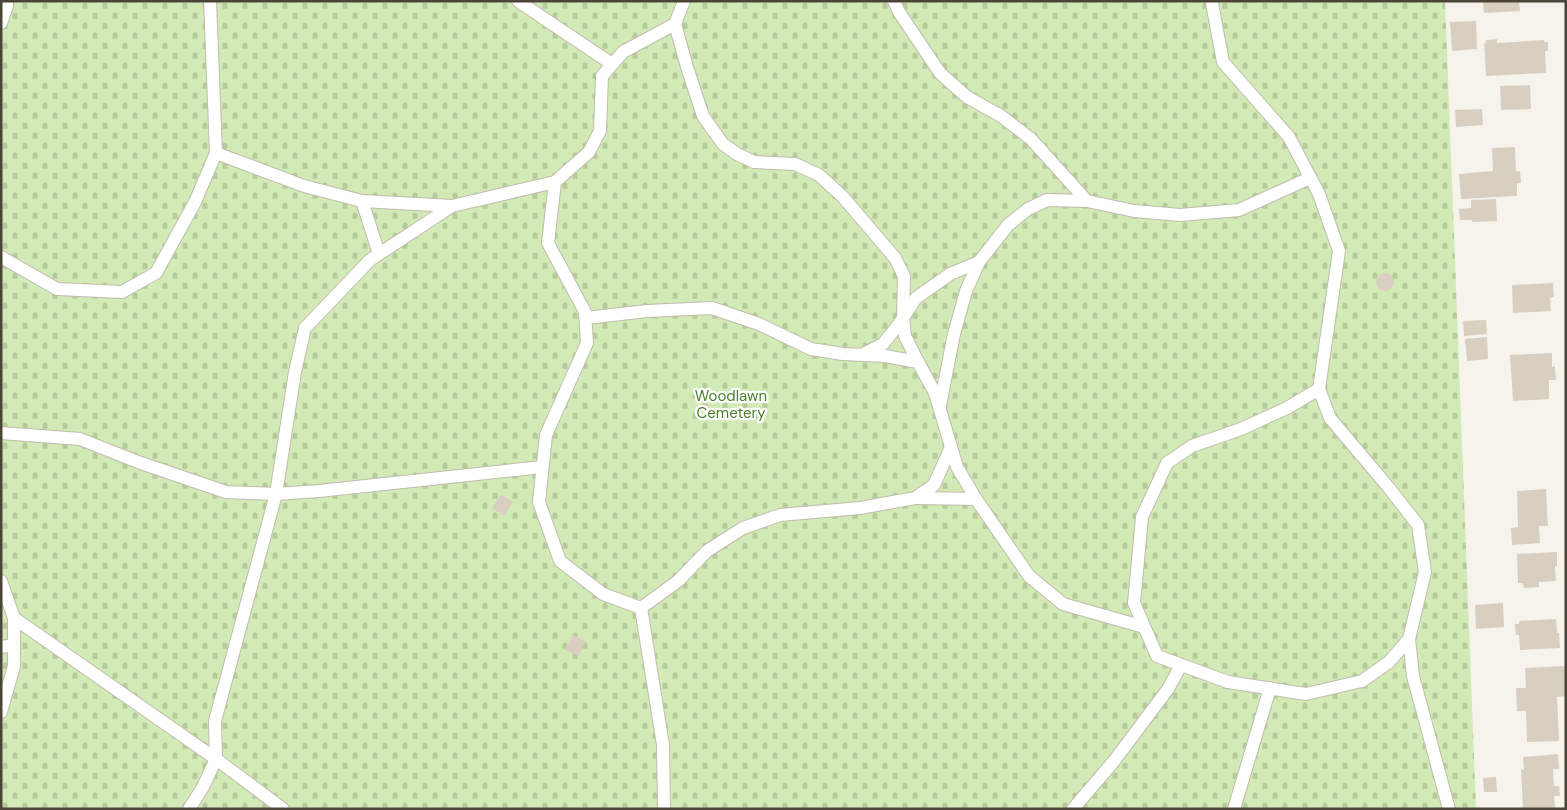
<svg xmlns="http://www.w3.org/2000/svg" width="1567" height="810" font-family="'DM Sans',sans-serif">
  <defs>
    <pattern id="cemetery-stones" width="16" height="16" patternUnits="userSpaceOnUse" patternTransform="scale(1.25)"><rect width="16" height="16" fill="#d2eab5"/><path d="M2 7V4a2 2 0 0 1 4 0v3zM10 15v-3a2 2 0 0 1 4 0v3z" fill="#b6ca9c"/></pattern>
  </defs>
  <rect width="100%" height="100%" fill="#f6f3ec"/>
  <polygon fill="url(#cemetery-stones)" points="1,1 1445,1 1476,809 1,809"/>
  <g fill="#d8cfc1">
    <polygon points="1483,1 1519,1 1520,11 1484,13"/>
    <polygon points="1476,21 1477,49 1452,51 1450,22"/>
    <polygon points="1497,39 1497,43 1544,40 1544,42 1548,42 1548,51 1545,51 1546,73 1486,76 1484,43 1486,44 1486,40"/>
    <polygon points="1530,85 1531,109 1501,110 1500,86"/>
    <polygon points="1482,109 1483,125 1456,127 1455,110"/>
    <polygon points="1515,147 1516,171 1520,171 1521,183 1517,183 1517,196 1461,199 1459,174 1493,171 1492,148"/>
    <polygon points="1496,199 1497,221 1472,222 1472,220 1460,220 1459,209 1471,208 1471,200"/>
    <circle cx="1385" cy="282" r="9"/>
    <polygon points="1553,283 1554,297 1550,298 1551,311 1513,313 1512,285"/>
    <polygon points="1486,320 1487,334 1464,336 1463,321"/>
    <polygon points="1487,337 1488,359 1467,361 1465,339"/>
    <polygon points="1552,353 1552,367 1555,366 1556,380 1549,380 1549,399 1513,401 1510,355"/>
    <polygon points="1546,489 1548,526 1539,526 1540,543 1512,545 1511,528 1518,527 1517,491"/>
    <polygon points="501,494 513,502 504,516 492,508"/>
    <polygon points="1557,552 1557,566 1555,566 1556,581 1539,582 1539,587 1524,588 1523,583 1518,583 1517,554"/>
    <polygon points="1503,603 1504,627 1476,629 1475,605"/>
    <polygon points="1556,619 1557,633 1559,633 1560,648 1520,650 1519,635 1516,635 1515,624 1519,624 1519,621"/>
    <polygon points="572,635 586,641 579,656 565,650"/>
    <polygon points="1565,666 1566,696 1557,697 1559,741 1527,742 1526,711 1517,711 1516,688 1526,688 1525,668"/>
    <polygon points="1558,754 1559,769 1553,769 1554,786 1559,786 1560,796 1554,796 1555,808 1523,809 1521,770 1524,769 1523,757"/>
    <polygon points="1496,777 1497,792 1484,792 1483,778"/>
  </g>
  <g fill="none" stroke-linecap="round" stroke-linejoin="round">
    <g stroke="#c2bbae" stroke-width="14">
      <g id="service">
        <polyline points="210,1 216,153"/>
        <polyline points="518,1 612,64"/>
        <polyline points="894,1 899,12 940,73 967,97 1001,116 1031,139 1087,201 1134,211 1180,215 1239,210 1310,178"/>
        <polyline points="1213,1 1212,3 1223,62 1289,137 1319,194 1339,251 1319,389 1330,418 1389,488 1418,525 1425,572 1409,639 1413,676 1449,809"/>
        <polyline points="1,23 7,6 7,1"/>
        <polyline points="675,24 687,67 703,116 723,144 737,154 754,162 795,164 819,175 843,197 895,258 904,276 903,317 905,336 918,362"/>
        <polyline points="362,201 379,254"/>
        <polyline points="1,257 57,289 122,292 156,273 195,202 216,153 304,186 362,201 452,206"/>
        <polyline points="586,318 647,311 712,308 759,324 811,349 843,354 885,356 918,362 935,393 957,467 976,499 1029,576 1063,604 1144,627"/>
        <polyline points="863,354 883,344 899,324 916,298 950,274 979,262"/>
        <polyline points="1319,389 1287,408 1241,429 1192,446 1167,463 1142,517 1134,603 1157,656 1228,682 1306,694 1362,681 1389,662 1409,639"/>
        <polyline points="940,405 954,334 966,291 979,262 1008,225 1028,209 1047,200 1087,201"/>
        <polyline points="1,433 80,439 138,462 226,492 276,494 319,491 542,467"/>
        <polyline points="916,498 976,499"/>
        <polyline points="1,581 14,618 216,759 203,787 189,809"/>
        <polyline points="641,608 678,581 707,551 743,528 780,515 860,508 915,498 934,485 951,447"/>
        <polyline points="1,647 14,645"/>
        <polyline points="1,712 14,666 14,618"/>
        <polyline points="283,809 216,759 215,721 276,494 295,372 305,328 370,260 452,206 555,182"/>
        <polyline points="664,809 663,745 641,608 603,594 560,561 539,502 546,435 587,343 585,312 548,243 555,182 589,152 600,131 602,76 623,52 675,24 684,1"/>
        <polyline points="1073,809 1114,761 1168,689 1181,665"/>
        <polyline points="1234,809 1270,688"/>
      </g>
    </g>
    <use href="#service" stroke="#fff" stroke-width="12"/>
  </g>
  <g text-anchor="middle" stroke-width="4.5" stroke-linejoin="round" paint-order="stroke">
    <g font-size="15" fill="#4a7f2a" stroke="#fff">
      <text x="731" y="401">Woodlawn<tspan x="731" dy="17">Cemetery</tspan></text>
    </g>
  </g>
  <rect width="1567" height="810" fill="none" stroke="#4b4439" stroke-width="5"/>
</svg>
